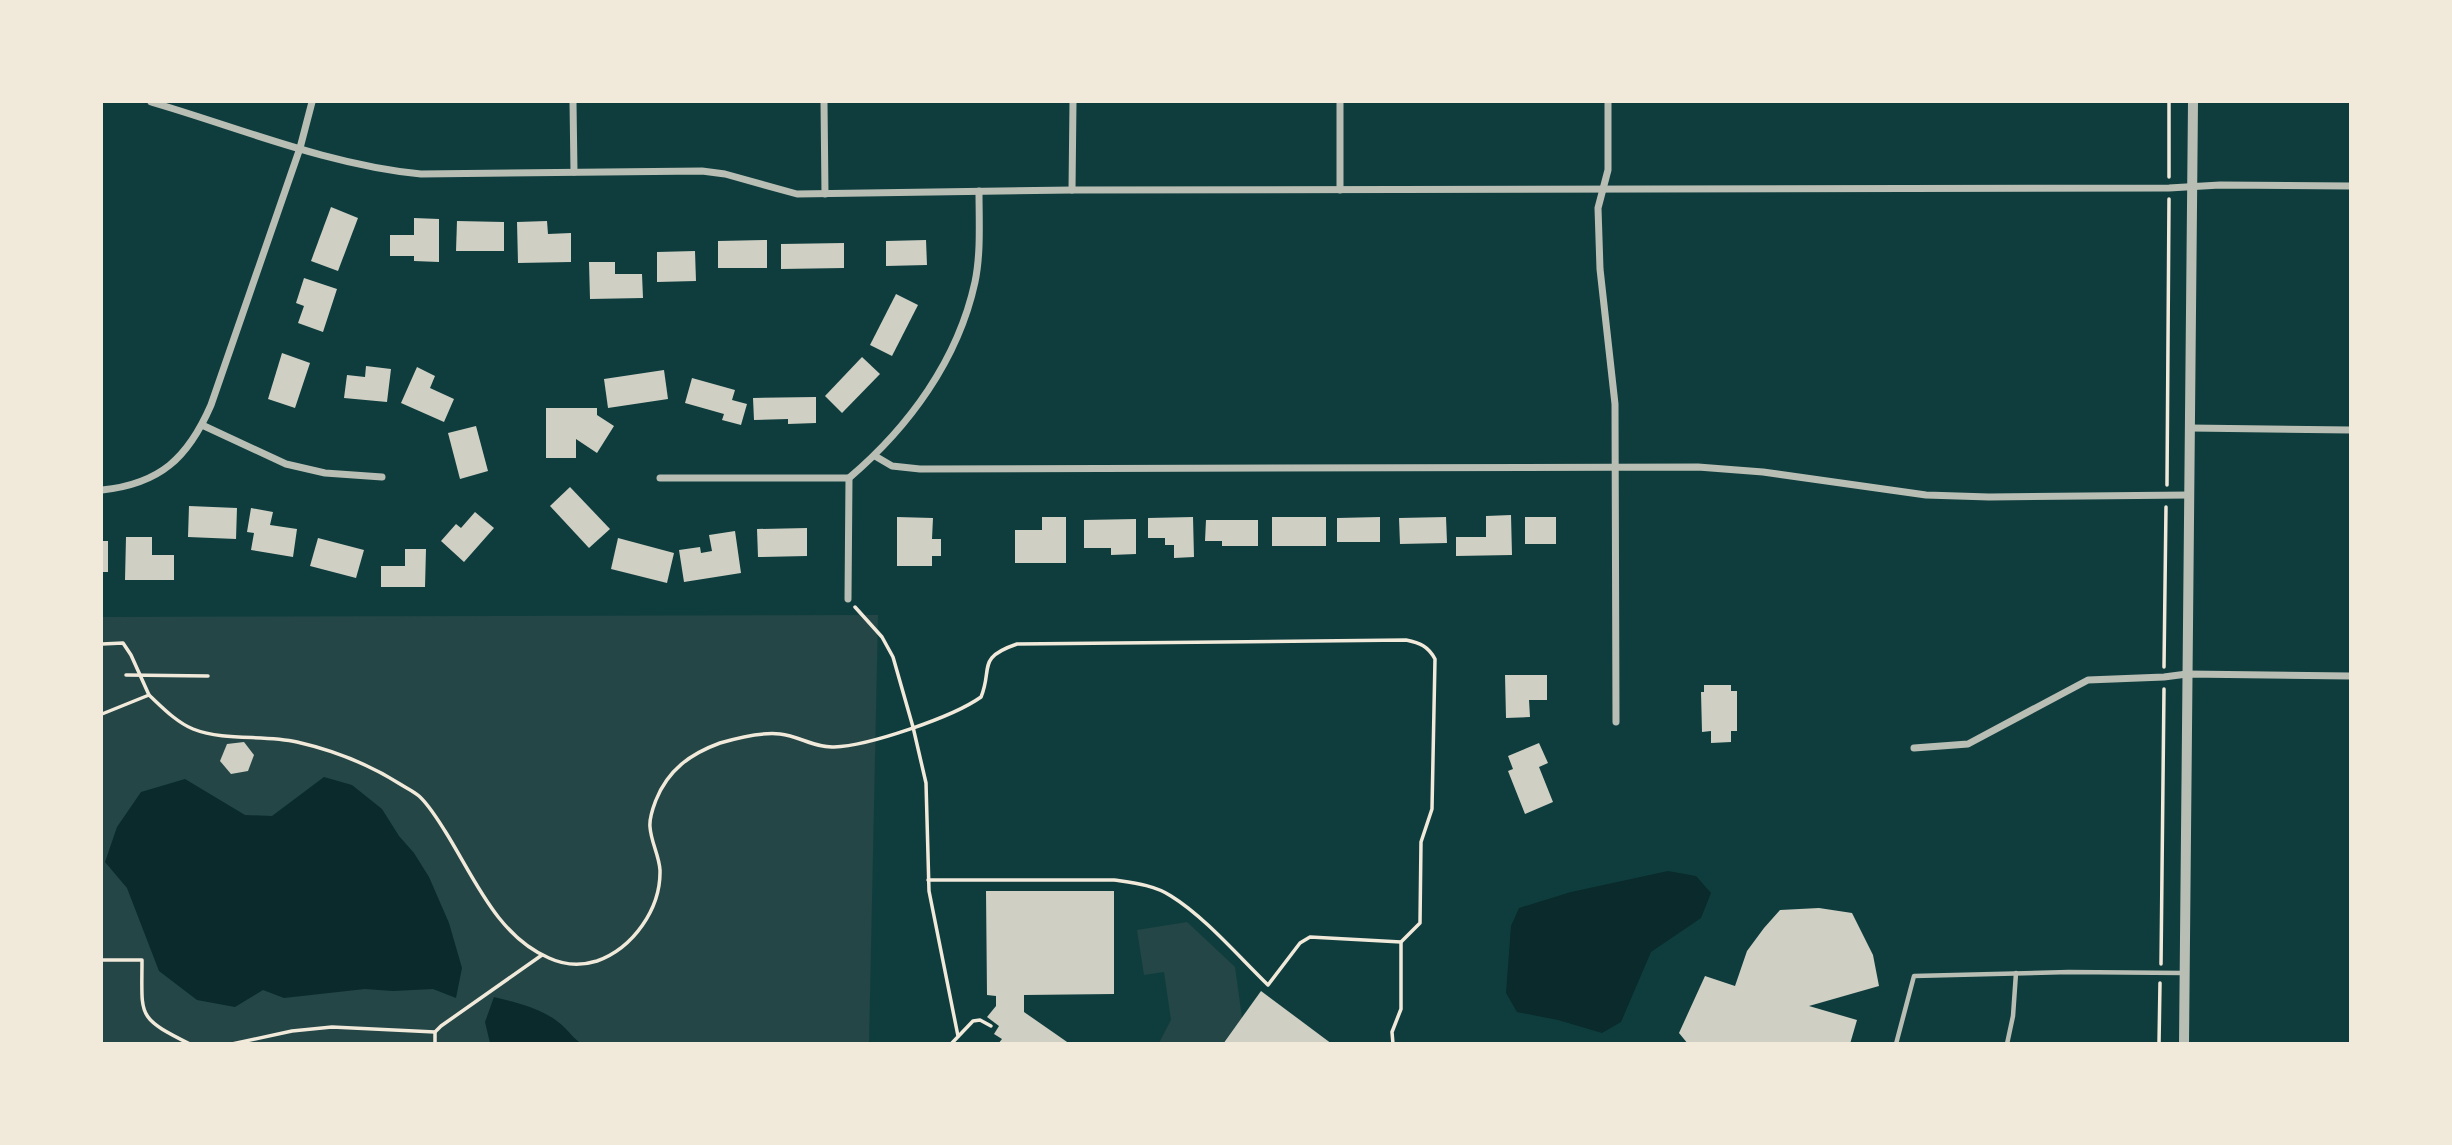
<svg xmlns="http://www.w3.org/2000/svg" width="2452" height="1145" font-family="Manrope,sans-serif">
  <rect width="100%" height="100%" fill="#0f3d3e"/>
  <g fill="#244646">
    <polygon points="878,615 869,1043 102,1043 102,617"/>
    <polygon points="1187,922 1235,967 1242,1018 1223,1043 1159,1043 1171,1020 1164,972 1144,975 1137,930"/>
  </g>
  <g fill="#0a2a2b">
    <polygon points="324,777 352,785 382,809 399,836 414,853 429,877 449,923 462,968 456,998 433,989 393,991 365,989 284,998 263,990 235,1007 197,1000 159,971 127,888 105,862 117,827 141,792 185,779 245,815 272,816"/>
    <polygon points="1668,871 1696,876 1711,893 1701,918 1651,952 1621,1022 1602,1033 1558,1020 1517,1012 1506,993 1511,926 1519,908 1571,892"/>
    <path d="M 494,997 C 519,1003 546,1009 565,1028 C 571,1034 574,1039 581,1043 L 490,1043 L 485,1022 Z"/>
  </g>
  <g fill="#cfcfc3">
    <polygon points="331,207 358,218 338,271 311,261"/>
    <polygon points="414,218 439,219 439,262 414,261 414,256 390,256 390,235 414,235"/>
    <polygon points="457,221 504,222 504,251 456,251"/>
    <polygon points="547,221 548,234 571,233 571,262 518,263 517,222"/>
    <polygon points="767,240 767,268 718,268 718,241"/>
    <polygon points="926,240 927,265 886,266 886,241"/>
    <polygon points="844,243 844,268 781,269 781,244"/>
    <polygon points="695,251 696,281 657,282 657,252"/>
    <polygon points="589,262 615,262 615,274 642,274 643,298 590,299"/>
    <polygon points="304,278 337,289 323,332 298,323 304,306 296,303"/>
    <polygon points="896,294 918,305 892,356 870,345"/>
    <polygon points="282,353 310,363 295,408 268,399"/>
    <polygon points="862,357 880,374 842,413 825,396"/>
    <polygon points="366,366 391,369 387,402 344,398 347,375 365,377"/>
    <polygon points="417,367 435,376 430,388 454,399 444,422 401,403"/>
    <polygon points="664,370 668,399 608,408 604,379"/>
    <polygon points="692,378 735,390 732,400 747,404 741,425 722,420 724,414 685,403"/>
    <polygon points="816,397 816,423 788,424 788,419 754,420 753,398"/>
    <polygon points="546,408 597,408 597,415 614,426 597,453 576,439 576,458 546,458"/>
    <polygon points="476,426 488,471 460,479 448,433"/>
    <polygon points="570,487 610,529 589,548 550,506"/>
    <polygon points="189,506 237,508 236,539 188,537"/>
    <polygon points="251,508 273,512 270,525 297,529 293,557 251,550 254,533 247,532"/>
    <polygon points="475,512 494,528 464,562 441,541 456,524 461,528"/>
    <polygon points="1511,515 1512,555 1456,556 1456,537 1486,537 1486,516"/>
    <polygon points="897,517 933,518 932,539 941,539 941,556 932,556 932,566 897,566"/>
    <polygon points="1042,517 1066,517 1066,563 1015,563 1015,530 1042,530"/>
    <polygon points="1193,517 1194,557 1174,558 1174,545 1165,545 1165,538 1148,538 1148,518"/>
    <rect x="1272" y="517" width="54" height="29"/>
    <polygon points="1380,517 1380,542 1337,542 1337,518"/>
    <polygon points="1446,517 1447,543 1400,544 1399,518"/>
    <rect x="1525" y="517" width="31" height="27"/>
    <polygon points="1136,519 1136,554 1111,555 1111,548 1084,548 1084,520"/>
    <polygon points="1206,520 1258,520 1258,546 1222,546 1222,541 1205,541"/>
    <polygon points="807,528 807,556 758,557 757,529"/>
    <polygon points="735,531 741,573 684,582 679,550 700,547 701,553 712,551 709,535"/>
    <polygon points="126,537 152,537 152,555 174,555 174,580 125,580"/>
    <polygon points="318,538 364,550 356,578 310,566"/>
    <polygon points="618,538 674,553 667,583 611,569"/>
    <rect x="102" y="541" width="6" height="31"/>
    <polygon points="405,549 426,549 425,587 381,587 381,566 405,566"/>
    <polygon points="1505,675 1547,675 1547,700 1529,700 1530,717 1506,718"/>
    <polygon points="1704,685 1731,685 1731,691 1737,691 1737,731 1731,731 1731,742 1711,743 1711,731 1702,732 1701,692 1704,692"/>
    <polygon points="244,742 254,755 248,771 231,774 220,761 227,744"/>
    <polygon points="1539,743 1548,763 1539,767 1553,802 1525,814 1508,771 1513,769 1508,756"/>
    <polygon points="986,891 1114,891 1114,994 1024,995 1024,1012 1070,1044 998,1044 1002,1039 994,1034 999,1026 987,1017 996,1006 996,996 987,995"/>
    <polygon points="1819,908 1852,913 1873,955 1879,986 1809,1006 1857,1020 1850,1044 1688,1044 1679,1033 1705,976 1735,986 1747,951 1764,928 1780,910"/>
    <polygon points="1261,991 1332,1044 1223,1044"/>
  </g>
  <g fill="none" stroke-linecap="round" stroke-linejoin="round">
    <g stroke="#f1e9da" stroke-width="3.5">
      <polyline points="2169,102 2169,177"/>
      <polyline points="2167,485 2169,199"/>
      <polyline points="855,607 882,637 893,657 913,727 926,783 929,891 958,1036"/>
      <polyline points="102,644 123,643 131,655 149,695"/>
      <polyline points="2164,667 2166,507"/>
      <polyline points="126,675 208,676"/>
      <path d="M 102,714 L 149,695 C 162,707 176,722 193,729 C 226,742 263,734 297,742 C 332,750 370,765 400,784 C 406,788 413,791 419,796 C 429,805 438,820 445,831 C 474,877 497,936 549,958 C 564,965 581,966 597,961 C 633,948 661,909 660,870 C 659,855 651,842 650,827 C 649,818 653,808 656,800 C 668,770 690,754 720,743 C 737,738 762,732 780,734 C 799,736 815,748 834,747 C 868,746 953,717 981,697 C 993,668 976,658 1017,644 L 1406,640 C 1420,643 1428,646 1435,659 L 1432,809 L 1421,842 L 1420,923 L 1401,942 L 1401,1009 L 1392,1032 L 1393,1044"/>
      <path d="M 928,880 L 1114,880 C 1134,883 1154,885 1171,896 C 1205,917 1239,957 1268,985 L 1300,943 L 1310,937 L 1401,942"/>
      <path d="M 102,960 L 142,960 C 142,1017 136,1017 190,1044"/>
      <polyline points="2161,964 2164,689"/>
      <polyline points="232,1044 292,1031 332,1027 435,1032"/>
      <polyline points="435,1044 435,1032 441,1026 542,955"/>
      <polyline points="951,1044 973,1021 980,1020 991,1026"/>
      <polyline points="2159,1044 2160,983"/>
    </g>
    <g stroke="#b8beb3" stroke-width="4.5">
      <polyline points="1896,1044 1914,976 2069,972 2183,973"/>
      <polyline points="2007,1044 2013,1016 2016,973"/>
    </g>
    <g stroke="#b8beb3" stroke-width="7">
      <path d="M 151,102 C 240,128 328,165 421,174 L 702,171 L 725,174 L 797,194 L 1072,190 L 2169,188 L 2220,185 L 2350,186"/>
      <polyline points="573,102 574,172"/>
      <polyline points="824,102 825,194"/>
      <polyline points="1608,102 1608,170 1598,208 1600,269 1615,404 1616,722"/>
      <polyline points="1072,190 1073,102"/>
      <polyline points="1340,190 1340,102"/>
      <polyline points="202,425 286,464 325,473 382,477"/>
      <polyline points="2190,428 2350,430"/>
      <polyline points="875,456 892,466 920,469 1698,467 1763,472 1926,495 1989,497 2189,495"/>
      <polyline points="660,478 849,478"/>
      <path d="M 102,490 C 160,484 188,458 211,405 L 300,148 L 312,102"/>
      <path d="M 848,599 L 849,478 C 909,427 958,360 975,282 C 981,253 979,221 979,191"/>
      <polyline points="1914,748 1968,744 2088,680 2164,677 2187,674 2350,676"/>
    </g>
    <polyline stroke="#b8beb3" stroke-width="10" points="2184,1044 2193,102"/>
  </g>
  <rect width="2452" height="1145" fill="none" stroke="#f1e9da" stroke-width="206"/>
</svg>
